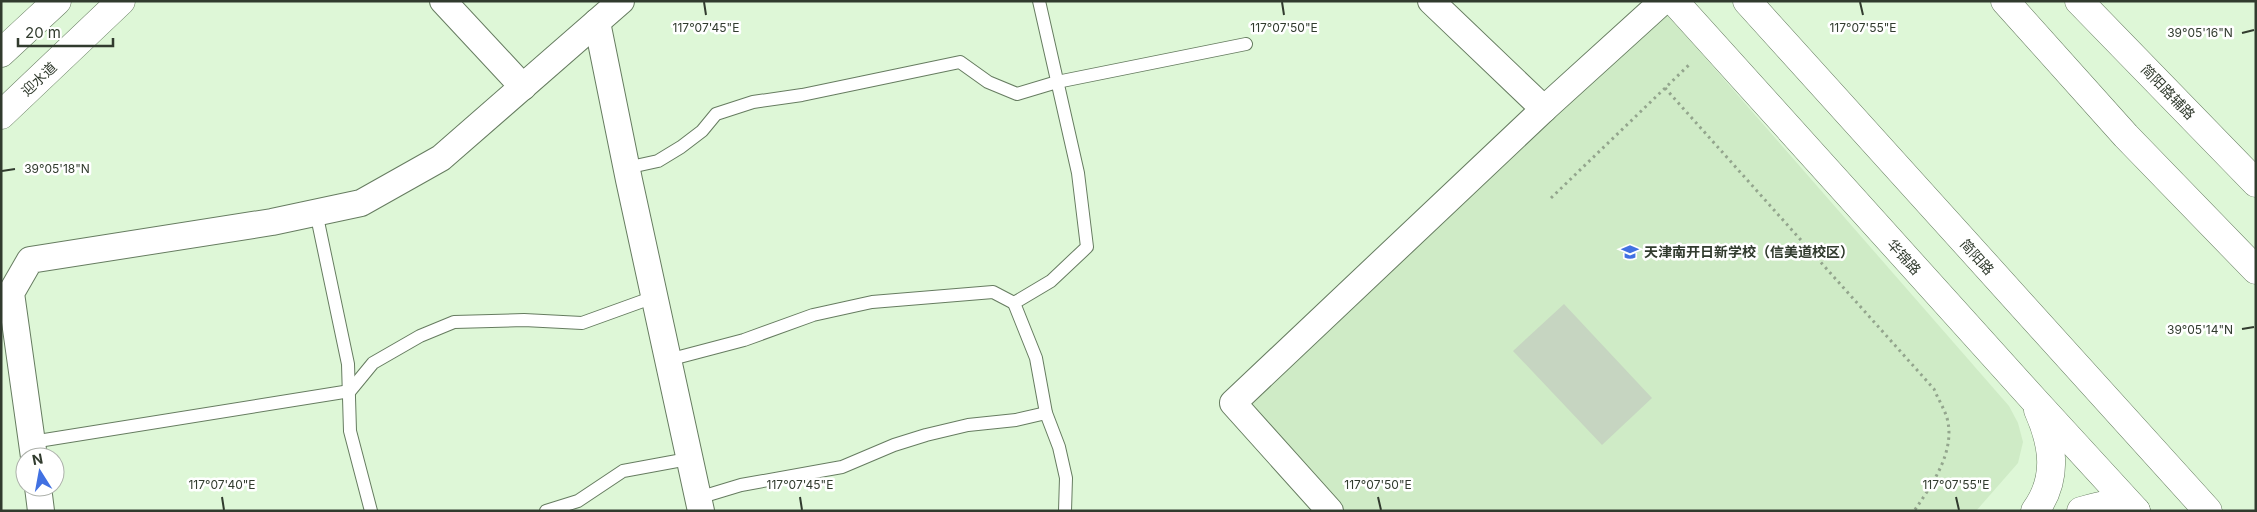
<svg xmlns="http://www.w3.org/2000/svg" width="2257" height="512" font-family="Inter,'Noto Sans SC',sans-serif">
  <rect width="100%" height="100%" fill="#def7d7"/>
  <polygon fill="#cfebc6" points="1660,6 2009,406 2018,423 2023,442 2018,463 1976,511 1336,511 1233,403"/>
  <polygon fill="#c6d5c1" points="1564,304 1652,398 1602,445 1513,351"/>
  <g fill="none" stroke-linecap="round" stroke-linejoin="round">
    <g stroke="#667c60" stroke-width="14">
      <g id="lane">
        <polyline points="1039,1 1078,173 1087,247 1051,281 1014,303 1036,358 1046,413 1059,447 1066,478 1065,511"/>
        <polyline points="626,168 658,161 681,147 702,131 716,114 753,102 802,95 960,62 988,82 1017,94 1057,82 1246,44"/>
        <polyline points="316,212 348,364 350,431 371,511"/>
        <polyline points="668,360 744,340 813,315 872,302 993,292 1014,303"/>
        <polyline points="32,442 350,391 373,363 420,336 454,322 524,320 582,323 654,297"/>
        <polyline points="698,498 741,485 842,467 894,445 926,435 968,425 1016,420 1046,413"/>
        <polyline points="546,511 578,501 623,471 688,459"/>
      </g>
    </g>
    <g stroke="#667c60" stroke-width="28">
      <g id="street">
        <polyline points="443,1 523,87"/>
        <polyline points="597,22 629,180 701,511"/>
        <polyline points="1544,109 1663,1"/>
        <polyline points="34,457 11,293 30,260 272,222 361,203 441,158 621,1"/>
        <polyline points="38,487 41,511"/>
        <polyline points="1330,511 1233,403 1544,109 1431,1"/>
      </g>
    </g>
    <g stroke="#667c60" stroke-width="29">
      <g id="secondary">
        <polyline points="1674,1 2035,401 2136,511"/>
        <polyline points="2079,1 2256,183"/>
        <polyline points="1,53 57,1"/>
        <polyline points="1,115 121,1"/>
        <path d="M 2035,511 C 2059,478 2053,444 2038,410"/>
        <path d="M 2081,511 C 2104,504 2114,501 2136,511"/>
      </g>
    </g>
    <g stroke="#667c60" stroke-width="29">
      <g id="highway">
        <polyline points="1747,1 2208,511"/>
        <polyline points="2005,1 2126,136 2256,270"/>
      </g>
    </g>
    <g stroke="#93a58d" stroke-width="3" stroke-dasharray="2.5 4" stroke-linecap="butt">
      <path d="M 1665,88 L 1934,389 C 1938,399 1944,408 1947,418 C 1956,451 1932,485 1914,511"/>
      <polyline points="1551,198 1691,63"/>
    </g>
    <use href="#lane" stroke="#fff" stroke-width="12"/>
    <use href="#street" stroke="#fff" stroke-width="26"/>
    <use href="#secondary" stroke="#fff" stroke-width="28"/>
    <use href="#highway" stroke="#fff" stroke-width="28"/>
  </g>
  <path fill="none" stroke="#313b2e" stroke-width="2" d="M 704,2 L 706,15M 1282,2 L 1284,15M 1860,2 L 1863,15M 2242,33 L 2254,30M 2,171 L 15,169M 2242,329 L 2254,327M 222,497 L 224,510M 800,497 L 802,510M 1378,497 L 1381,510M 1956,497 L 1959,510"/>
  <defs>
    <g id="school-bare" transform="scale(1.35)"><path d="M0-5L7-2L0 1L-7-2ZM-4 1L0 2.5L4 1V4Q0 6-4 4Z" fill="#4171e2" stroke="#fff" stroke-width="2.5" paint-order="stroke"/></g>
  </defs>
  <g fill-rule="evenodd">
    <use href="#school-bare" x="1630" y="252"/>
  </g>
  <g text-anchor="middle" stroke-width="5" stroke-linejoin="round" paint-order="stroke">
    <g font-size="14" fill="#313b2e" stroke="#fff">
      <text transform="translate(39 79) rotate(-43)" y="5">迎水道</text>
      <text transform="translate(2168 92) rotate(46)" y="5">简阳路辅路</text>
      <text transform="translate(1904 257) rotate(48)" y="5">华锦路</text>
      <text transform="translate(1977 257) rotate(48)" y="5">简阳路</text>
    </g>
    <g font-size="14" font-weight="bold" fill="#313b2e" stroke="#fff" text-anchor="start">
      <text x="1644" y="257">天津南开日新学校（信美道校区）</text>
    </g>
  </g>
  <g font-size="12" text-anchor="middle" fill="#313b2e" stroke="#fff" stroke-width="5" stroke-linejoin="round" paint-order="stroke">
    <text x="706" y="32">117°07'45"E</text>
    <text x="1284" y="32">117°07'50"E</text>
    <text x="1863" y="32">117°07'55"E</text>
    <text x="2200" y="37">39°05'16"N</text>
    <text x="57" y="173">39°05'18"N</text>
    <text x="2200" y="334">39°05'14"N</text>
    <text x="222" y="489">117°07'40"E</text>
    <text x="800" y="489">117°07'45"E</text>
    <text x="1378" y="489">117°07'50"E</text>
    <text x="1956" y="489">117°07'55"E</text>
  </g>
  <rect width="2257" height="512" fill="none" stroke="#313b2e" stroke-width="5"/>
  <g transform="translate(40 472) rotate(349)"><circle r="24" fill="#ffffff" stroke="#adb1ab"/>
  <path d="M0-4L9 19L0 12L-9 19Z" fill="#4171e2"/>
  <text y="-8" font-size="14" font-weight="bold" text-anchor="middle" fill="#313b2e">N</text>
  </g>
  <path d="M18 38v8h95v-8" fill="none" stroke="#313b2e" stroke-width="2.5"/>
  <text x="25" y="38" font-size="15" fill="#313b2e" stroke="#ffffff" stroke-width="4" paint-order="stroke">20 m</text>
</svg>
